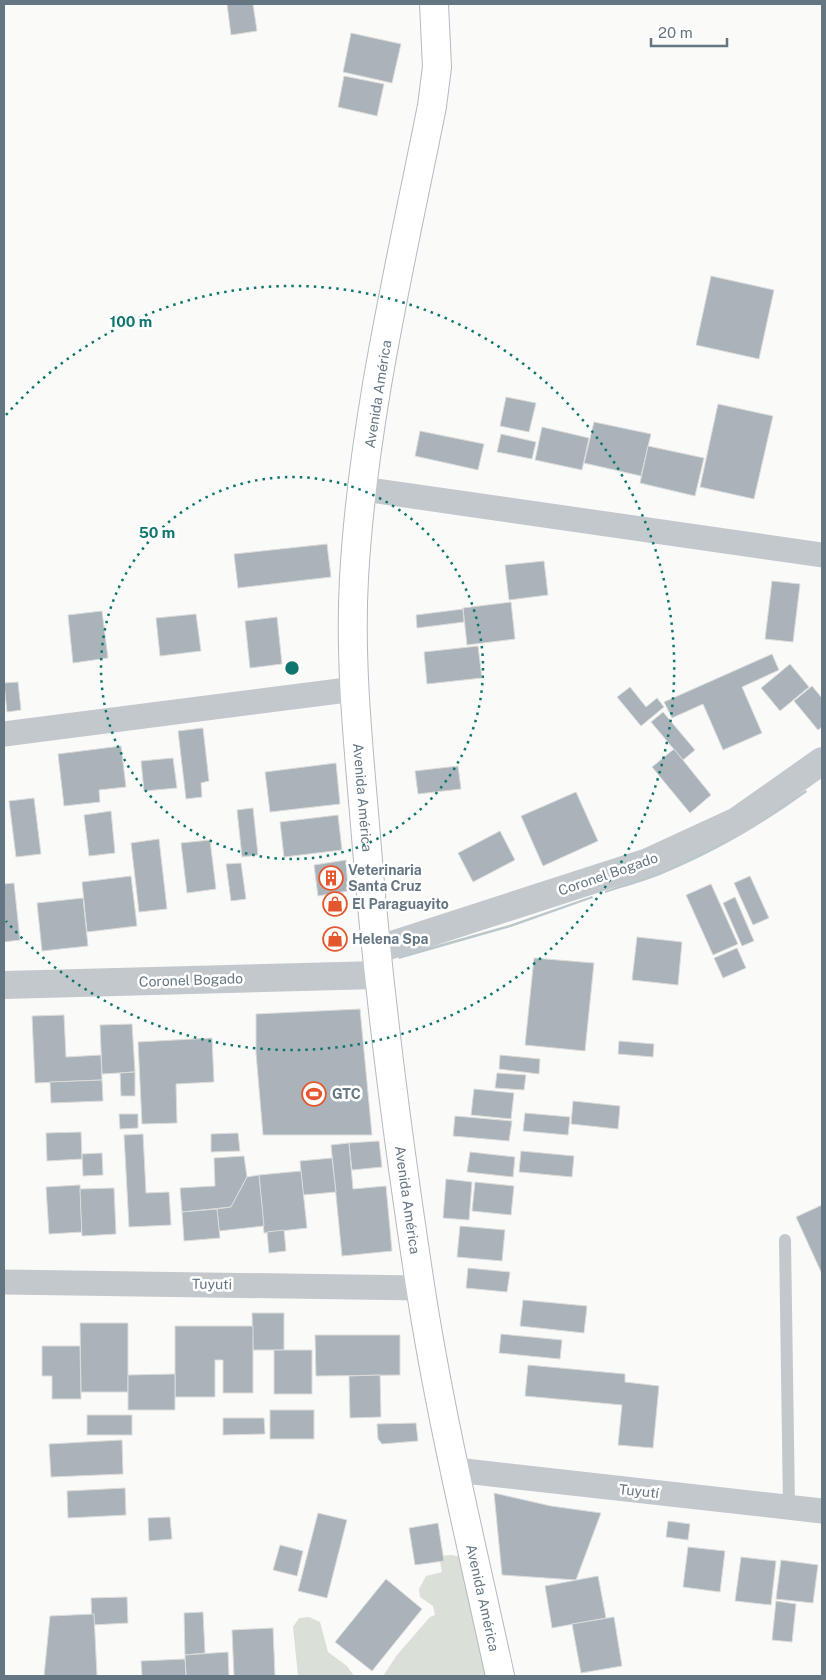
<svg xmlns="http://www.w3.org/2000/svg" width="826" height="1680" font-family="'Public Sans',sans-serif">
  <rect width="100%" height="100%" fill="#fafaf8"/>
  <g fill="#dadfd7">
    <polygon points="451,1555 462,1557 500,1676 383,1676 397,1655 430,1617 435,1615 433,1606 420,1597 419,1589 426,1576 442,1572 439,1556"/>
    <polygon points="309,1617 320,1622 328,1652 347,1666 354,1676 298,1676 293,1627 299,1618"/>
  </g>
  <g fill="#bbc7cb">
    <path d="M 806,790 L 807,792 C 764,823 717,851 667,872 C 647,881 626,886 605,893 L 605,891 L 664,870 L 708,849 Z"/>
    <polygon points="592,896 593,898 511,927 399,959 398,956 509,925"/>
  </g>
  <g fill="#aab3b9" stroke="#dcdcda">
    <polygon points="227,4 253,4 257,31 231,35"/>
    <polygon points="351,33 401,44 392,83 343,72"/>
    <polygon points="344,76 384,84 377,116 338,107"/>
    <polygon points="711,276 774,290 759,359 696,345"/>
    <polygon points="506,397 536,403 529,432 500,426"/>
    <polygon points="718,404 773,416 754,499 700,487"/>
    <polygon points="594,422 651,434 641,476 584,463"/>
    <polygon points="542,427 589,438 582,470 535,460"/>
    <polygon points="420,431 484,444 478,470 415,456"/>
    <polygon points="501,434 536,442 532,459 497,452"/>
    <polygon points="648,446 704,458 695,496 640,483"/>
    <polygon points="327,544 331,577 238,588 234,554"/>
    <polygon points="544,561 548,595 509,600 505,565"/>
    <polygon points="772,581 800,584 793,642 765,639"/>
    <polygon points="511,602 515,639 467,645 463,608"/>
    <polygon points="463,609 464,622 417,628 416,615"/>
    <polygon points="102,611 108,658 73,663 68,615"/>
    <polygon points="196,614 201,651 160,656 156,618"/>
    <polygon points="277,617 282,664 250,668 245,621"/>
    <polygon points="478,646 482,678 427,684 424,652"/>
    <polygon points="772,654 779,670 742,687 762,733 723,750 703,704 672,718 664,702"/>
    <polygon points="790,664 809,687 780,711 761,688"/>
    <polygon points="18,682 21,710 7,712 4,683"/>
    <polygon points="812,686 822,698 822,727 818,730 794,701"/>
    <polygon points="630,687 646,707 657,698 664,707 641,726 617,697"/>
    <polygon points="663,712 695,750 683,760 651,722"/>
    <polygon points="203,728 209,781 201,783 202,797 186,799 178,731"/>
    <polygon points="121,746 126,787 99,790 100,802 64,806 58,754"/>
    <polygon points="674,749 711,795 690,813 652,767"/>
    <polygon points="173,758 177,788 144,791 141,761"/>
    <polygon points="336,763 340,804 270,812 265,772"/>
    <polygon points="458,766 461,789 418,794 415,771"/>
    <polygon points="576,792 598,841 543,866 521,816"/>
    <polygon points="34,798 41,854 16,857 9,801"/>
    <polygon points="253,808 258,855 242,857 237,810"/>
    <polygon points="111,811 115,853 89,856 84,815"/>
    <polygon points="338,815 342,850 284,857 280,822"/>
    <polygon points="500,831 515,860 473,882 458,853"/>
    <polygon points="159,839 167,909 139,912 131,843"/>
    <polygon points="210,840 216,889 187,893 181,843"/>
    <polygon points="346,860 348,891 318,896 314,865"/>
    <polygon points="241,863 246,899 231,901 226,864"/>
    <polygon points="131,876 137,926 87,932 82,882"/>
    <polygon points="750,876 769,918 753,925 734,883"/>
    <polygon points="14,883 20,940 4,942 4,884"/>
    <polygon points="711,884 738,944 713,955 686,895"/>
    <polygon points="735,897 754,941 742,946 723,903"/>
    <polygon points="83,898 88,946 42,951 37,903"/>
    <polygon points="637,937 682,942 678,985 632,980"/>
    <polygon points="737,948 746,968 723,978 714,958"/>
    <polygon points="534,958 594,963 585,1051 525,1045"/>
    <polygon points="360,1009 372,1135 263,1135 256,1053 256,1014"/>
    <polygon points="64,1015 66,1057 101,1055 102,1080 35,1083 32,1016"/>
    <polygon points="132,1024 135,1072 102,1074 100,1025"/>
    <polygon points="212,1038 214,1082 176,1084 177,1123 142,1124 138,1042"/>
    <polygon points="619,1041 654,1044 653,1057 618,1054"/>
    <polygon points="500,1055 540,1059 539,1074 499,1069"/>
    <polygon points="135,1072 135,1096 121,1096 120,1073"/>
    <polygon points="497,1073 526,1075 524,1090 495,1088"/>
    <polygon points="102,1080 103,1101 51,1103 50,1082"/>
    <polygon points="474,1089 514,1093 511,1119 471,1115"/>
    <polygon points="573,1101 620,1106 618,1129 571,1124"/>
    <polygon points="525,1113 570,1117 568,1135 523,1131"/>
    <polygon points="119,1114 138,1114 138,1128 120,1129"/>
    <polygon points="455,1116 512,1121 509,1141 453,1136"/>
    <polygon points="81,1132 82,1159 47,1161 46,1133"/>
    <polygon points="238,1133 240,1151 211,1152 211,1134"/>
    <polygon points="143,1134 146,1193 169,1192 171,1225 129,1227 124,1135"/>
    <polygon points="379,1141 382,1167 352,1170 349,1143"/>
    <polygon points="349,1143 353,1189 386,1186 392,1251 342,1256 331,1145"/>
    <polygon points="521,1151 574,1156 572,1177 519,1172"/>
    <polygon points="470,1152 515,1157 513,1177 467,1172"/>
    <polygon points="102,1153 103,1175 83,1176 82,1154"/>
    <polygon points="244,1156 247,1177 231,1207 182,1212 180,1188 215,1186 214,1158"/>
    <polygon points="332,1158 336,1192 303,1195 300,1161"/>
    <polygon points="301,1171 307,1228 264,1233 259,1175"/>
    <polygon points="259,1175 264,1226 219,1231 217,1209 231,1207 247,1177"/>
    <polygon points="446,1179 472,1182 469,1220 443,1218"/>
    <polygon points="475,1182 514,1186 511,1215 472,1211"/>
    <polygon points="80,1185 82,1232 49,1234 46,1187"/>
    <polygon points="114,1188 116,1234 82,1236 80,1189"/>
    <polygon points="822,1205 822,1274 796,1217"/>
    <polygon points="217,1209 220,1238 184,1241 182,1212"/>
    <polygon points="460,1226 505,1230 502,1261 457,1257"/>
    <polygon points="284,1230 286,1251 269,1253 267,1232"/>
    <polygon points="468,1268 510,1272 507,1292 466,1288"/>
    <polygon points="523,1300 587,1306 584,1333 520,1326"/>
    <polygon points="252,1313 284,1313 284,1350 253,1350"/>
    <polygon points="80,1323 128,1323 128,1392 81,1392"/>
    <polygon points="175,1326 253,1326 253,1393 223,1393 223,1360 215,1360 215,1397 175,1397"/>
    <polygon points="501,1334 562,1340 560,1359 499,1353"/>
    <polygon points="315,1335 400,1335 400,1375 316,1376"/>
    <polygon points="42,1346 80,1346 81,1399 52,1399 52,1376 42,1376"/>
    <rect x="274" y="1350" width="38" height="44"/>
    <polygon points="528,1365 625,1374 625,1382 659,1386 653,1448 618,1445 622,1405 525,1396"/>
    <polygon points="175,1374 175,1410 128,1410 128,1375"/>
    <polygon points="380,1375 381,1417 350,1418 349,1376"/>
    <rect x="270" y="1410" width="44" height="29"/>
    <rect x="87" y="1415" width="45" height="20"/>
    <polygon points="223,1418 264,1418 265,1434 223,1435"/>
    <polygon points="416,1423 418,1441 382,1444 378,1439 377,1424"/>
    <polygon points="122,1440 123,1474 51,1477 49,1444"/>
    <polygon points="125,1488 126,1515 68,1518 67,1491"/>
    <polygon points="494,1493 551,1506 601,1513 576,1580 502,1575"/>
    <polygon points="318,1513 347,1520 327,1598 298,1591"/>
    <polygon points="170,1517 172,1539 149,1541 148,1518"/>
    <polygon points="668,1521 690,1524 688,1540 666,1537"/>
    <polygon points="438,1523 444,1561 415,1565 409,1528"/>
    <polygon points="280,1545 303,1551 297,1576 273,1570"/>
    <polygon points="688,1547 725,1551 720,1592 683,1587"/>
    <polygon points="741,1557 776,1561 771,1605 735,1601"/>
    <polygon points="781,1560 818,1565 813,1603 776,1599"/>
    <polygon points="598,1576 606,1618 552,1628 545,1586"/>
    <polygon points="386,1579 422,1609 372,1671 335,1642"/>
    <polygon points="127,1597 128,1623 92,1625 91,1598"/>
    <polygon points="776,1601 796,1604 792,1642 772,1640"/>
    <polygon points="203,1612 205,1653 185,1655 184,1613"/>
    <polygon points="94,1614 97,1676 44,1676 50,1616"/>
    <polygon points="614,1617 622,1666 581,1673 572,1624"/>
    <polygon points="273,1628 275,1676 234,1676 232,1630"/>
    <polygon points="228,1652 229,1676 186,1676 185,1655"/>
    <polygon points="185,1659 186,1676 142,1676 141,1661"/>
  </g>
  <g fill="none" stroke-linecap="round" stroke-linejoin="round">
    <g stroke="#b3babf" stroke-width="30">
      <g id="secondary">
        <path id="s1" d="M 434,4 L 437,67 L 432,106 C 401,262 363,419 354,578 C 349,669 360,760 367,849 C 379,995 398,1141 420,1285 C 440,1416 472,1547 500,1676"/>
      </g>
    </g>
    <polyline stroke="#c3c8cc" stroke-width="12" points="785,1240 789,1507"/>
    <g stroke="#c3c8cc" stroke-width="25">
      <polyline points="363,489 822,555"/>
      <polyline points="4,734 355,689"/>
      <polyline points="4,1282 420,1288"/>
      <polyline points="456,1470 822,1511"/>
    </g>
    <g stroke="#c3c8cc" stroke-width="28">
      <polyline points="376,950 648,862 737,821 822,761"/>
      <polyline points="4,985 378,975"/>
    </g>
    <use href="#secondary" stroke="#fff" stroke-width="28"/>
  </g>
  <g fill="none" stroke="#0f766e" stroke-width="2.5" stroke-dasharray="2.5 5">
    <circle cx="292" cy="668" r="191"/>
    <path d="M6 415A382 382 0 1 1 6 921"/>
  </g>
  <defs>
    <g id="building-ring" transform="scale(1.25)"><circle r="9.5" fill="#fff" stroke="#e4572e" stroke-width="1.5"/><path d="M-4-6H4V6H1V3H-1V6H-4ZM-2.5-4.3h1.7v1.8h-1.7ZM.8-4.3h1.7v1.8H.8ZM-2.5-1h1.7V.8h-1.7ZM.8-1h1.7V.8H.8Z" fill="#e4572e"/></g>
    <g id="shop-ring" transform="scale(1.25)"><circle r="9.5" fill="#fff" stroke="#e4572e" stroke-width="1.5"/><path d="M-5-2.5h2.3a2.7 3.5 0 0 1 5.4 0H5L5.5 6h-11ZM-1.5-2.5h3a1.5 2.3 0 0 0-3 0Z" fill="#e4572e"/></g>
    <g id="stadium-ring" transform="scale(1.25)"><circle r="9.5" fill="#fff" stroke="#e4572e" stroke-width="1.5"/><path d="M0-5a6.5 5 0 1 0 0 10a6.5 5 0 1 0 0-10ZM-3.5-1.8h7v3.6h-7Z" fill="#e4572e"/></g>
  </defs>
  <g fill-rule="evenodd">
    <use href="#building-ring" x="331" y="878"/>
    <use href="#shop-ring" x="335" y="904"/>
    <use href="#shop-ring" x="335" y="939"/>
    <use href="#stadium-ring" x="314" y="1094"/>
  </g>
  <g text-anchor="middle" stroke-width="5" stroke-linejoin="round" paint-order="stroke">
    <g font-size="14" fill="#657683" stroke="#fff">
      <text transform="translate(378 394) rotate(-81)" y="5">Avenida América</text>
      <text dy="5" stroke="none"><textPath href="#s1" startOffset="801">Avenida América</textPath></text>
      <text transform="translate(608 874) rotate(-19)" y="5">Coronel Bogado</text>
      <text transform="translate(191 980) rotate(-2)" y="5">Coronel Bogado</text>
      <text dy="5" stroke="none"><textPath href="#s1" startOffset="1206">Avenida América</textPath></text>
      <text transform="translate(212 1284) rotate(1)" y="5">Tuyuti</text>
      <text transform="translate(639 1491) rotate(6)" y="5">Tuyutí</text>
      <text dy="5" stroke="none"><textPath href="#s1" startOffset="1611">Avenida América</textPath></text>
    </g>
    <g font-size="14" font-weight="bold" fill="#657683" stroke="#fff" text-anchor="start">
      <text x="348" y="875">Veterinaria<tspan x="348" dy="16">Santa Cruz</tspan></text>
      <text x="352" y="909">El Paraguayito</text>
      <text x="352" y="944">Helena Spa</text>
      <text x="332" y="1099">GTC</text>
    </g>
  </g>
  <circle cx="292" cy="668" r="8" fill="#0f766e" stroke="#fff" stroke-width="2.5"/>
  <g font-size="15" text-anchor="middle" font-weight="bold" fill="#0f766e" stroke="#fff" stroke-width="5" stroke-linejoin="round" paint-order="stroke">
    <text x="131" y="327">100 m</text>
    <text x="157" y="538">50 m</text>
  </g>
  <rect width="826" height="1680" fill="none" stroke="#657683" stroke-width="10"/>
  <path d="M651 38v8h76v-8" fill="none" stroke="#657683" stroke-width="2.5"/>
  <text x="658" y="38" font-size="15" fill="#657683" stroke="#ffffff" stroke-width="4" paint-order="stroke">20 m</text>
</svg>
